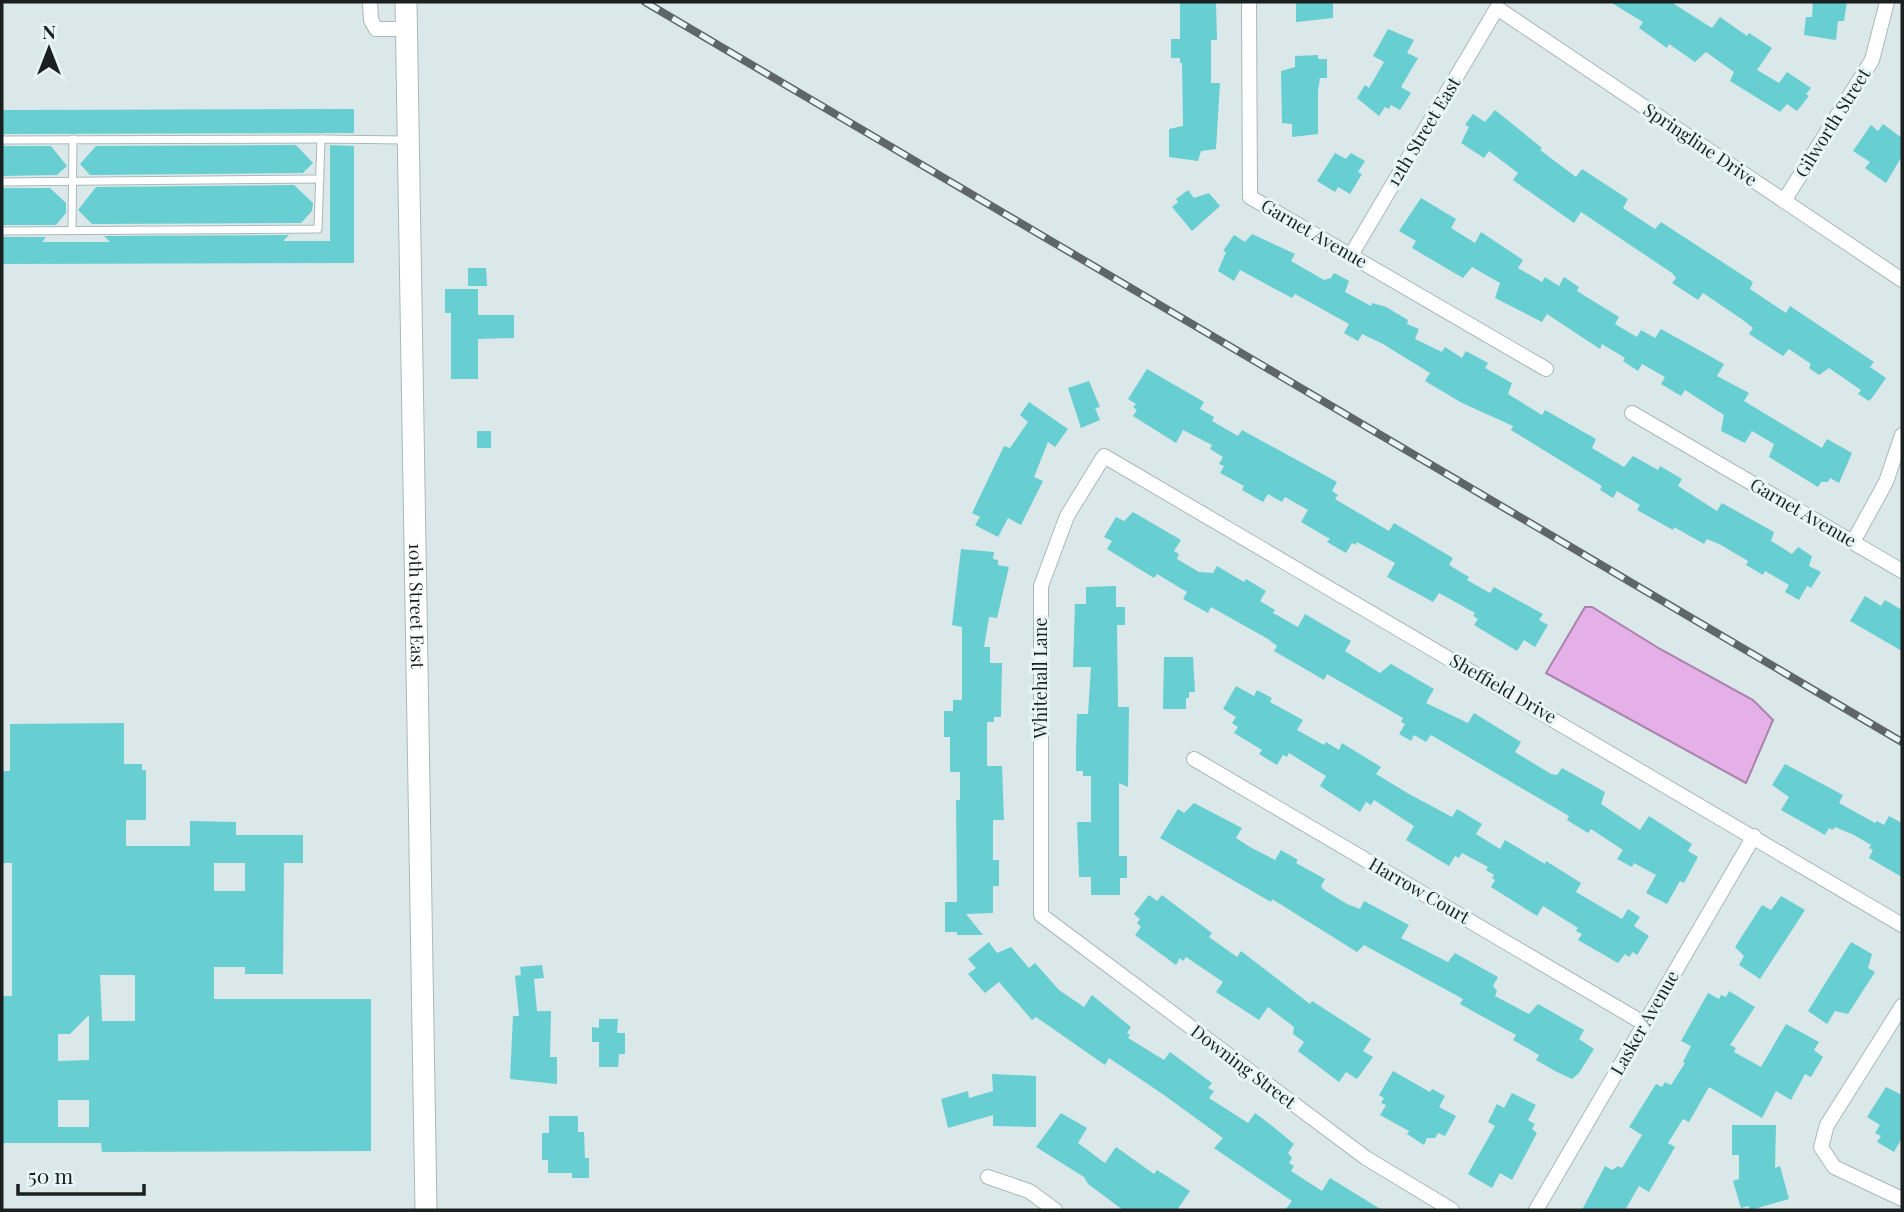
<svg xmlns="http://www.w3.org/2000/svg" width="1904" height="1212" font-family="'Playfair Display',serif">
  <rect width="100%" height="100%" fill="#dbe8e9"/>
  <polygon fill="#e5b0e8" stroke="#a884ac" stroke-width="2" points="1585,607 1592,607 1660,649 1753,700 1773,720 1746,783 1546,673"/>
  <g fill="#67ced2" fill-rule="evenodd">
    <polygon points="1180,2 1216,2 1217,40 1211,40 1211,83 1220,83 1216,149 1201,151 1198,161 1169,157 1169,129 1183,126 1182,63 1180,63 1180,58 1171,58 1171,39 1180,39"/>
    <polygon points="1296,2 1333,2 1333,18 1296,22"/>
    <polygon points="1610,2 1671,2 1712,28 1720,17 1747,36 1749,33 1772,48 1757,70 1779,83 1787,72 1811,88 1806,94 1809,96 1797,111 1787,104 1780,112 1730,81 1734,72 1706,52 1695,62 1669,44 1667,48 1639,28 1643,22"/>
    <polygon points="1813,2 1847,2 1844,21 1838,21 1836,40 1804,35 1806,17 1812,17"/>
    <polygon points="1388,29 1414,40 1407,53 1418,58 1401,87 1411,93 1400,110 1391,105 1389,109 1385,107 1379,116 1357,98 1365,85 1369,88 1384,62 1373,56"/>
    <polygon points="1318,55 1318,59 1327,59 1327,78 1320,78 1318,91 1318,134 1292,137 1292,124 1282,123 1281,71 1295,67 1295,56"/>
    <polygon points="354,109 354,133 2,134 2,110"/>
    <polygon points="1495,110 1542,148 1540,150 1576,177 1582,169 1628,199 1623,208 1655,229 1661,222 1753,282 1750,289 1786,313 1790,306 1874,362 1870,367 1886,378 1872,398 1869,401 1858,394 1861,390 1829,368 1819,375 1809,368 1811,364 1789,349 1783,356 1749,334 1753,328 1743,320 1703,293 1698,300 1672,283 1676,278 1672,273 1581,212 1574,223 1513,180 1518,173 1489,151 1484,158 1461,143 1469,127 1465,125 1473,114 1485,122"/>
    <polygon points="1883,124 1902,138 1902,156 1886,183 1865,168 1870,162 1853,151 1871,125 1878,131"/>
    <polygon points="296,145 313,163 303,173 90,175 80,164 96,146"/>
    <polygon points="330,145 354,146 354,263 2,264 2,237 46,237 42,242 110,242 104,236 289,235 283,241 330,241"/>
    <polygon points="2,146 51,146 67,166 57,175 2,176"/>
    <polygon points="1335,153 1346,159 1351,153 1365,161 1358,172 1362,174 1350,194 1338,187 1335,192 1317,181"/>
    <polygon points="294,185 313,203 312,211 301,223 92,224 78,210 96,187"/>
    <polygon points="2,188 50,188 66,203 66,213 56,225 2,225"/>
    <polygon points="1188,190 1194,198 1209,193 1220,206 1192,231 1172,207 1178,202 1176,199"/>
    <polygon points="1421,198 1456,219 1451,228 1475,243 1481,232 1523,260 1518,268 1542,282 1545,277 1559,286 1564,277 1579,287 1577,291 1619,317 1615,324 1637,337 1641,330 1655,338 1661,329 1724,364 1717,376 1749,393 1744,401 1822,448 1827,439 1852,453 1839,483 1830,478 1828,482 1821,482 1818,487 1769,457 1774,444 1752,431 1745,443 1721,431 1724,415 1685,390 1681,396 1661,384 1665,377 1642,364 1638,371 1623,361 1625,358 1602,344 1600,349 1547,314 1542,322 1495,298 1500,283 1472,267 1463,278 1412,248 1416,241 1399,231"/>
    <polygon points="1252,234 1295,254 1291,261 1324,280 1331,278 1334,273 1349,281 1345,292 1371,306 1372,303 1386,307 1408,320 1407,324 1419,329 1415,339 1442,352 1445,347 1462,358 1466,351 1488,363 1485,368 1512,383 1508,394 1542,415 1545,410 1596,439 1592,448 1624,467 1633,456 1658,470 1660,466 1682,479 1678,486 1717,511 1722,503 1774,532 1771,541 1792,554 1798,547 1812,556 1809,566 1821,572 1811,588 1807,586 1799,600 1785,592 1789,585 1765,571 1763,575 1746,565 1748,561 1721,545 1707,539 1704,544 1674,527 1673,530 1637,510 1640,505 1617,491 1613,498 1600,490 1602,486 1511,430 1513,426 1462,403 1425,381 1430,373 1383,344 1362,334 1358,341 1344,333 1349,324 1295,294 1292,298 1240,270 1234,281 1218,271 1226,252 1223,251 1234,235 1245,242"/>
    <polygon points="468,268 486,268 487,286 468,286"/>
    <polygon points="445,289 478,289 478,315 514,315 514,338 478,339 478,379 451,379 451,313 445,313"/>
    <polygon points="1147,369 1204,402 1200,409 1214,417 1212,421 1238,436 1242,430 1337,482 1332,491 1338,495 1335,499 1389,531 1394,523 1453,558 1449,565 1469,577 1467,580 1490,593 1494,587 1543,614 1539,620 1548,625 1535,647 1524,640 1517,651 1474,625 1478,619 1473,616 1475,613 1439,593 1433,602 1387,577 1395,563 1357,542 1356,545 1352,543 1346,553 1327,542 1330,539 1301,522 1308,510 1285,497 1282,502 1268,494 1263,502 1242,490 1244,486 1220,473 1224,466 1219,464 1223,457 1210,449 1212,445 1183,430 1176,443 1133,416 1137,410 1133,407 1136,404 1128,399"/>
    <polygon points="1089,381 1100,407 1095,408 1100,420 1081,428 1068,388"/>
    <polygon points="1029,402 1068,429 1055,447 1048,442 1034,477 1043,481 1021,525 1008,518 998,537 975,525 980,517 972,513 1004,446 1010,448 1028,422 1020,415"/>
    <rect x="477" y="431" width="14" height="17"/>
    <polygon points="1133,512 1181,540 1174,551 1179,554 1177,559 1199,572 1213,573 1217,566 1244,582 1246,579 1266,591 1260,601 1275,610 1273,613 1298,627 1305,614 1351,641 1345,651 1380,673 1391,664 1434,689 1426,703 1468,723 1474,713 1521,742 1515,752 1551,774 1557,775 1562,768 1605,792 1601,804 1640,830 1649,816 1666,827 1692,844 1688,851 1698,857 1684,883 1680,881 1667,904 1646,893 1656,875 1634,863 1632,867 1617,859 1623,850 1591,829 1588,833 1567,820 1569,816 1431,735 1426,742 1414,735 1411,741 1399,734 1405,724 1401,722 1403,718 1327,674 1324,680 1274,651 1277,646 1268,639 1211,607 1208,613 1183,599 1187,592 1157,574 1154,578 1107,549 1112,541 1104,537 1116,517 1124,521"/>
    <polygon points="961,549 994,552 993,559 998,560 998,565 1009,567 997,618 989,617 984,647 990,647 990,663 1002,663 1001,717 994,717 994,722 987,722 987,766 1002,766 1004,820 993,820 993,860 999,860 999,886 993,886 993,913 966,914 983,935 957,935 957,932 945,932 945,902 957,902 956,800 960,800 960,772 950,772 950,737 944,737 944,711 953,711 953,700 962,700 962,627 952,625"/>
    <polygon points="1116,586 1116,607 1125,607 1125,625 1117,625 1118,707 1129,707 1128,787 1119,783 1119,856 1127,856 1127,878 1120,878 1120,895 1091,895 1091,877 1079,877 1077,822 1091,822 1091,776 1083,776 1083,771 1076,771 1076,751 1077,714 1088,714 1091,667 1073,667 1075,604 1086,604 1086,587"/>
    <polygon points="1865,596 1881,606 1885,600 1902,610 1902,651 1850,621"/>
    <polygon points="1164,657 1193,657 1195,692 1189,692 1189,698 1186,698 1186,709 1163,709"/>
    <polygon points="1236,686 1254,696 1257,690 1272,698 1270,702 1303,720 1297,730 1324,745 1326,742 1339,750 1342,743 1381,767 1376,774 1409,794 1452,817 1457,809 1482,824 1476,834 1500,849 1505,840 1545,864 1546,861 1581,883 1576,892 1622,919 1628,909 1640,917 1634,926 1649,936 1637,955 1633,952 1629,957 1625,954 1618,963 1578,940 1582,934 1576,931 1578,928 1543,906 1537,916 1491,887 1495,880 1492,878 1494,875 1486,870 1488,867 1462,853 1459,858 1455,856 1449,866 1406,840 1414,826 1374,800 1371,805 1366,802 1360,812 1320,786 1326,776 1289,753 1287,757 1283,755 1277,765 1259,754 1262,750 1234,733 1238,727 1232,723 1236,717 1223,709"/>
    <path d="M 124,723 L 124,764 L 142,764 L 142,770 L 146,770 L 146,820 L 126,820 L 126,846 L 190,846 L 190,821 L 236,822 L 236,835 L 303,835 L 303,863 L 284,863 L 283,974 L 245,974 L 245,967 L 214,967 L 214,999 L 371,999 L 371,1151 L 102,1152 L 101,1143 L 2,1143 L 2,996 L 12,996 L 12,863 L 2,863 L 2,771 L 10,771 L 10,724 ZM 214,863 L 245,863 L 245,891 L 214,891 ZM 100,975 L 135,975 L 135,1021 L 102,1021 ZM 89,1015 L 89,1060 L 58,1061 L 58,1034 L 70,1034 ZM 58,1100 L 89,1100 L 89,1127 L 58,1127 Z"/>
    <polygon points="1785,764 1843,795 1839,803 1875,823 1877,821 1884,825 1889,816 1902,823 1902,877 1869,858 1873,850 1869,848 1871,845 1854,835 1835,827 1833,830 1829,828 1825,835 1781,810 1789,797 1772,785"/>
    <polygon points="1194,803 1242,828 1236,838 1250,847 1275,860 1281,850 1298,860 1296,863 1325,879 1321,886 1324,890 1347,904 1360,909 1364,901 1409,925 1401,938 1448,962 1455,953 1498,977 1493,986 1497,991 1495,996 1529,1014 1538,1004 1584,1030 1579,1039 1594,1049 1579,1073 1572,1079 1555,1071 1536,1060 1539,1055 1513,1040 1516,1035 1460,1004 1463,999 1364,945 1357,952 1272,899 1271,902 1160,838 1178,809 1184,813"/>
    <polygon points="1149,895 1157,901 1162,895 1212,933 1209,937 1237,957 1241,951 1310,1004 1312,1001 1371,1039 1363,1051 1373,1057 1357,1079 1346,1072 1339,1082 1298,1051 1304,1042 1293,1034 1294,1027 1268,1007 1259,1020 1216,992 1223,982 1186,957 1183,961 1180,958 1176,965 1135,935 1141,927 1137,923 1140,919 1134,914"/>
    <polygon points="1781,896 1805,910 1760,979 1739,965 1744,956 1735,947 1762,905 1771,910"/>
    <polygon points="989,942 997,953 1011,947 1029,968 1035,963 1059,990 1084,1007 1092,995 1131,1027 1127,1033 1130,1035 1128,1038 1164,1060 1170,1052 1212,1083 1208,1088 1214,1091 1209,1098 1248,1123 1255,1113 1271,1125 1294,1144 1288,1153 1292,1158 1289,1163 1294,1166 1291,1171 1322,1191 1330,1178 1382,1210 1285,1210 1292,1201 1214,1148 1223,1138 1164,1095 1109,1058 1105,1065 1036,1017 1032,1020 999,982 985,993 968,974 976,968 968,959"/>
    <polygon points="1851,942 1872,954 1868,968 1875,972 1848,1014 1835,1011 1827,1024 1808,1011"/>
    <polygon points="542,965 544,978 534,979 537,1011 551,1011 550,1057 557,1057 557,1084 510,1079 513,1016 519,1016 515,976 521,975 520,967"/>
    <polygon points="1729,991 1755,1007 1730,1045 1736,1048 1734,1052 1761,1067 1786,1024 1819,1042 1814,1050 1823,1057 1811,1077 1805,1074 1791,1100 1776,1091 1762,1118 1709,1087 1689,1122 1683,1119 1668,1143 1675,1147 1649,1192 1639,1186 1625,1210 1582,1210 1605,1166 1612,1170 1618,1166 1622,1168 1642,1135 1629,1127 1656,1084 1662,1087 1665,1082 1671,1085 1685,1063 1683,1062 1691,1046 1681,1041 1708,993 1719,999 1721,995 1726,997"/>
    <polygon points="599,1019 618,1019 617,1033 625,1033 625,1054 619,1054 618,1067 599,1067 599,1042 592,1042 592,1027 599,1028"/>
    <polygon points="1393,1071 1430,1092 1432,1089 1445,1096 1439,1107 1456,1116 1445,1136 1438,1133 1435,1138 1427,1138 1424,1145 1407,1134 1409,1131 1380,1115 1386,1105 1381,1103 1384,1098 1379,1095"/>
    <polygon points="992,1074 1036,1076 1036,1127 993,1126 993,1115 948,1128 941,1099 968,1091 969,1098 993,1091"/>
    <polygon points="1886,1087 1902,1095 1902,1138 1894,1152 1877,1142 1881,1136 1875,1133 1880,1125 1867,1117"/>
    <polygon points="1512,1093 1536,1105 1528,1120 1535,1124 1532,1129 1537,1133 1512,1180 1500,1173 1492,1188 1468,1174 1495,1126 1488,1122 1497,1104 1504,1108"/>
    <polygon points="1061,1113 1087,1128 1078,1143 1105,1163 1116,1147 1154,1174 1157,1170 1190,1191 1177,1210 1123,1210 1088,1184 1084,1177 1036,1147"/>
    <polygon points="549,1116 578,1116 578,1132 584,1132 585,1158 589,1158 589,1178 572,1178 572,1173 548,1173 548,1160 542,1160 542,1133 549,1133"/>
    <polygon points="1732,1125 1776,1125 1775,1168 1780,1166 1789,1199 1751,1210 1748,1206 1741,1208 1733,1181 1739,1179 1739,1155 1732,1155"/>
  </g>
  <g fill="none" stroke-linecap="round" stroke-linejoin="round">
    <g stroke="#abb8b8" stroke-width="9">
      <g id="service">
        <polyline points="2,140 321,139"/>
        <polyline points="2,182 320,179"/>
        <polyline points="72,230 73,139"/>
        <polyline points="2,231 318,229 321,139 407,140"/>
      </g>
    </g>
    <g stroke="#abb8b8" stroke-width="16">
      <g id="minor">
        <polyline points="370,2 371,20 376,29 406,29"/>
        <polyline points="1249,2 1250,197 1546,369"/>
        <polyline points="1784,201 1872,60 1887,2"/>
        <polyline points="1351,255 1497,8 1902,280"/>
        <polyline points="1632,413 1902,571"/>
        <polyline points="1853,542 1886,482 1902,435"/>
        <polyline points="1194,759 1645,1024"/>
        <polyline points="1902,1006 1827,1125 1821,1147 1834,1167 1902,1199"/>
        <polyline points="988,1177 1029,1191 1055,1210"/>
        <polyline points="1452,1210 1366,1158 1041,915 1041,586 1067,516 1104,456 1902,925"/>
        <polyline points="1536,1210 1754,836"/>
      </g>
    </g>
    <g stroke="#abb8b8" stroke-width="23">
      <g id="secondary">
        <path id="s1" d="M 406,2 L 426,1210"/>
      </g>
    </g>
    <use href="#service" stroke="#fff" stroke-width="7"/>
    <use href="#minor" stroke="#fff" stroke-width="14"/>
    <use href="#secondary" stroke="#fff" stroke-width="21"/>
    <g stroke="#5f6667" stroke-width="8">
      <polyline id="rail" points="645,2 1902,742"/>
    </g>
    <use href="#rail" stroke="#e8f6f6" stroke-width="5" stroke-dasharray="16" stroke-linecap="butt"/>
  </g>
  <g text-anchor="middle" stroke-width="6" stroke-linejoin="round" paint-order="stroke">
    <g font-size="18" fill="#1a1f20" stroke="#e8f6f6">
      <text transform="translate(1833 123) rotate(-58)" y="6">Gilworth Street</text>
      <text transform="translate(1424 132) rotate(-59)" y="6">12th Street East</text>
      <text transform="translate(1700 145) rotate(34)" y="6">Springline Drive</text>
      <text transform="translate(1314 234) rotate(30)" y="6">Garnet Avenue</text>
      <text transform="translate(1803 513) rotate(30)" y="6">Garnet Avenue</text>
      <text dy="6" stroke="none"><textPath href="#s1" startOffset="604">10th Street East</textPath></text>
      <text transform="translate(1041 678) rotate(-90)" y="6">Whitehall Lane</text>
      <text transform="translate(1503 689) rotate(30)" y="6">Sheffield Drive</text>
      <text transform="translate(1419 891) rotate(30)" y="6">Harrow Court</text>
      <text transform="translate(1645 1023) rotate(-60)" y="6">Lasker Avenue</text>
      <text transform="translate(1243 1067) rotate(37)" y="6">Downing Street</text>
    </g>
  </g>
  <rect width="1904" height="1212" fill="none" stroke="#1a1f20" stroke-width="7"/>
  <g transform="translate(49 49)" stroke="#e8f6f6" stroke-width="5" paint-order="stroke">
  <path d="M0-5L12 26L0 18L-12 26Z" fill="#1a1f20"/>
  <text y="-10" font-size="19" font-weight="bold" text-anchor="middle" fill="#1a1f20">N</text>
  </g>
  <path d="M18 1184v10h126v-10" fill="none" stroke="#1a1f20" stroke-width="3.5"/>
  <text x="28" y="1184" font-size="21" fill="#1a1f20" stroke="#e8f6f6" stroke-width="5" paint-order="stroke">50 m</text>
</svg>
